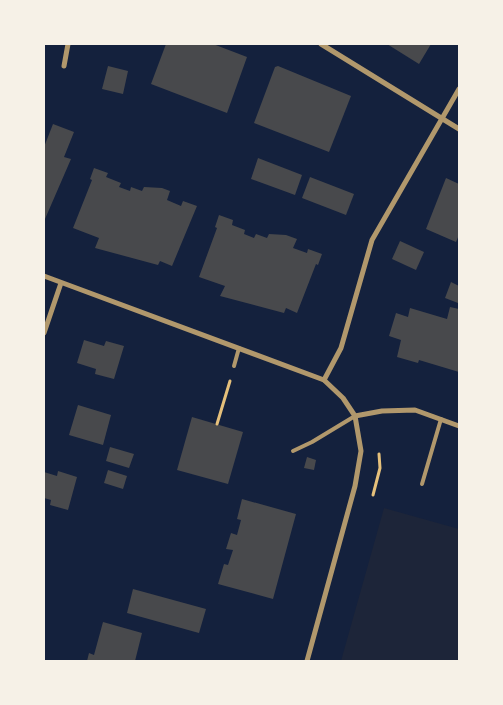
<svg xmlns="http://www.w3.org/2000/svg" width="503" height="705" font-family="Cabin,sans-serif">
  <rect width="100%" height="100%" fill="#14213d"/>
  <polygon fill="#1d2539" points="384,508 459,529 459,661 341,661"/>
  <g fill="#48494c">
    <polygon points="166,44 213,44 247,57 227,113 151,84"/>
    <polygon points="387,44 431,44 419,64"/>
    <polygon points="108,66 128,71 123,94 102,89"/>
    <polygon points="278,66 351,96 329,152 254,123 275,67"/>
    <polygon points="53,124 74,132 64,157 71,159 45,219 44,147"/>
    <polygon points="258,158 302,175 295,195 251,179"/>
    <polygon points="94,168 108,173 106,177 121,183 119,187 130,191 131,187 142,191 144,187 162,188 170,191 167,200 181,206 183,201 197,206 172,266 160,261 158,265 95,248 99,238 73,228 92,180 90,179"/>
    <polygon points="310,177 354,194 346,215 302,198"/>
    <polygon points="446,178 459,184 459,235 456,242 426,229"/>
    <polygon points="219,215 233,220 232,225 245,230 244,234 254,238 256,234 267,238 269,234 286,235 297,239 293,248 307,253 308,249 322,254 318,265 316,264 297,313 286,308 284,313 220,296 225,286 199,277 217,228 215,227"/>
    <polygon points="400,241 424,252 416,270 392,259"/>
    <polygon points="451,282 459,286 458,303 445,298"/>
    <polygon points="450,307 459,309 459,372 419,360 418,363 397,357 401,340 389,336 396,313 408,317 410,308 447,319"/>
    <polygon points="84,340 104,346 106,341 124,346 114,379 95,374 96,369 77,363"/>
    <polygon points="78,405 111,415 103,445 69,435"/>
    <polygon points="192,417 243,432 228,484 177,470"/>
    <polygon points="110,447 134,454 129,468 106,461"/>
    <polygon points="307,457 316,460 314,470 304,468"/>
    <polygon points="108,470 127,476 123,489 104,483"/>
    <polygon points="58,471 77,477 68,510 50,505 51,500 44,498 44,472 57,476"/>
    <polygon points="242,499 296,514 273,599 218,584 224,564 228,565 233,550 226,549 231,533 237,535 241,520 237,519"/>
    <polygon points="133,589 206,609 199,633 127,613"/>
    <polygon points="103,622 142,633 135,661 87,661 89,653 94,655"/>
  </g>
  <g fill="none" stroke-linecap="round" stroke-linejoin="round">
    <g stroke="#e5c07b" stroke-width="3">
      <polyline points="217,424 230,381"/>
      <polyline points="373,495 380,468 379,454"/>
    </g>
    <g stroke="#b1986c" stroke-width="4">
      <polyline points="234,366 239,348"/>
      <polyline points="293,451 312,442 355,416"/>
      <polyline points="422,484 441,419"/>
    </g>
    <g stroke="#b1986c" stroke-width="5">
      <polyline points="321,44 459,129"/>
      <polyline points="64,66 68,44"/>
      <polyline points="44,276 324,380 343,398 355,416 382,411 415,410 459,426"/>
      <polyline points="44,333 61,283"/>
      <polyline points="324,380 341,348 372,240 459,89"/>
      <polyline points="307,661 355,486 361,451 355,416"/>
    </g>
  </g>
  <rect width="503" height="705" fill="none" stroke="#f6f1e7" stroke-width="90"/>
</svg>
